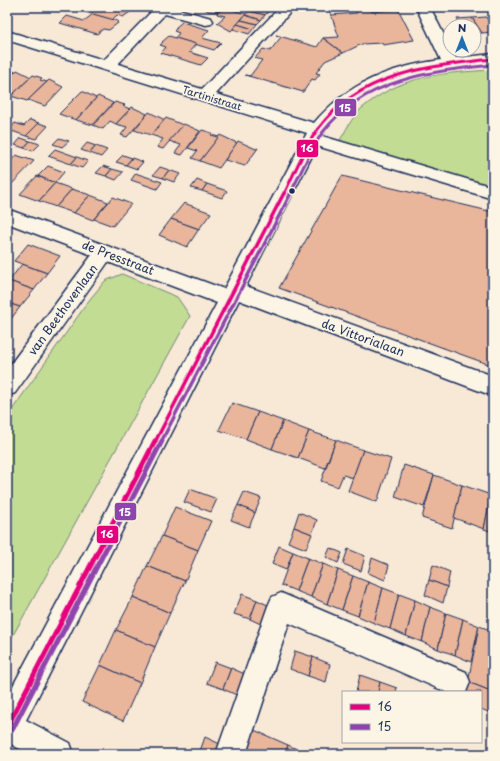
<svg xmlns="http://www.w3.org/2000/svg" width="500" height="761" font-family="'Playpen Sans',sans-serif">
  <rect width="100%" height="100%" fill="#f8e8d6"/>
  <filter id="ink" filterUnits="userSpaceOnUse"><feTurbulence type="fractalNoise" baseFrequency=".025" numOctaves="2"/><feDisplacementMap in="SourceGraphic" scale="8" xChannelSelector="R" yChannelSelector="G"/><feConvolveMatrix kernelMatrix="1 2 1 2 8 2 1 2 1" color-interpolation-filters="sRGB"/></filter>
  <g filter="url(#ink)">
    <g fill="#c3dc93" stroke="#6f8678">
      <path d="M 493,70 L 493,188 L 339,142 C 345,132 352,117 361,109 C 402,74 443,73 493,70 Z"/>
      <polygon points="122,274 177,297 190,316 7,646 7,417 90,299 105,281"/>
    </g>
    <g fill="#e9b59b" stroke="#1b2f5e">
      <polygon points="78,7 129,7 133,10 123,17 117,15 112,20 75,9"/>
      <polygon points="204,7 223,7 217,14 218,12 208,11 203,8"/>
      <polygon points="223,7 236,7 233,10 246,14 231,31 217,23 225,16 217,14"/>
      <polygon points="252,7 253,7 269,11 265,15 249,11"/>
      <polygon points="396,7 397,7 414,40 383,45 382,43 362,44 343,53 323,38 339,37 330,12 332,15 357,13 355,9 370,8 372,12 398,9"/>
      <polygon points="249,11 265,15 261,20 245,15"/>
      <polygon points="93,14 118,21 117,23 118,23 109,30 103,29 97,34 60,23 67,16 84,21"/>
      <polygon points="245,15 261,20 257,24 241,20"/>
      <polygon points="486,17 493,27 493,32 482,33 472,18"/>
      <polygon points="472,18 482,33 474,34 474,26 461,26 457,19"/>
      <polygon points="241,20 257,24 253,29 237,24"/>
      <polygon points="182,22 209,30 202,38 221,43 214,50 175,38 179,33 174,31 177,28 175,28"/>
      <polygon points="237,24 253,29 249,34 233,29"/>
      <polygon points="276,35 317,47 323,38 343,53 325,61 316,73 320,74 315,80 312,79 303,92 245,75 250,76 262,60 255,58 263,49 270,51 281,37"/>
      <polygon points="169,36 196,44 189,52 208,58 201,65 161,53 166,47 160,45 163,42 162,42"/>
      <polygon points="7,67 11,68 9,70 16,72 17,70 7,80"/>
      <polygon points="17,70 31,77 33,75 10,97 7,96 7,91 10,89 7,88 7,80"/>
      <polygon points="33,75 42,78 40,80 47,82 49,80 27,101 11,96"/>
      <polygon points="49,80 63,87 45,106 28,100"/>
      <polygon points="82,91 96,98 76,120 59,114"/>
      <polygon points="98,96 113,103 93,125 76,120"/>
      <polygon points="115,102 125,105 123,106 130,109 116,124 110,121 103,129 93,125"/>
      <polygon points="132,107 147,114 127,137 121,135 127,127 116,124"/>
      <polygon points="149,112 165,120 151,135 134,130"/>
      <polygon points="166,118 183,125 163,149 157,147 163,139 151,135"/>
      <polygon points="30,120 39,123 26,136 9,130 15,123 24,126"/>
      <polygon points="39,123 48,126 36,139 26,136"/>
      <polygon points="184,124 200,131 182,155 175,153 181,145 169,141"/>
      <polygon points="202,130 212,133 211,135 219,137 200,161 192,158 197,151 188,148"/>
      <polygon points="220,135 237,143 219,168 200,161"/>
      <polygon points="21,138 30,141 24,148 15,145"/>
      <polygon points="59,138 69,141 62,147 53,144"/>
      <polygon points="30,141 40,144 33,151 24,148"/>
      <polygon points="238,141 256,149 258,148 245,166 225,160"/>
      <polygon points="87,143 96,146 90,153 81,150"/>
      <polygon points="96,146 107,150 101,157 90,153"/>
      <polygon points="55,149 77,157 71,164 48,156"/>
      <polygon points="16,155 34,161 9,187 7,186 7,165"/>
      <polygon points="123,155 132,158 126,165 116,162"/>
      <polygon points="77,157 88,161 82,168 71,164"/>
      <polygon points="132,158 143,162 137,169 126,165"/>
      <polygon points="48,166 64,172 55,183 38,176"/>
      <polygon points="103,166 112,169 106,176 96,173"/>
      <polygon points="160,167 169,170 163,178 153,175"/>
      <polygon points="112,169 123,172 116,180 106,176"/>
      <polygon points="169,170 180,174 174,182 163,178"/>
      <polygon points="136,173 138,174 162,182 157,189 131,180"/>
      <polygon points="37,176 55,183 39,201 20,194"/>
      <polygon points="342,176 493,212 493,366 279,288"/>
      <polygon points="197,180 207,184 202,191 191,188"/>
      <polygon points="55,183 72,189 56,207 39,201"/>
      <polygon points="207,184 227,191 222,198 202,191"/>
      <polygon points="72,189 90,195 74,213 56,207"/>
      <polygon points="90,195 108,202 93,220 74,213"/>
      <polygon points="113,197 131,204 113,226 94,219"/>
      <polygon points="184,203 211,213 199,229 171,219"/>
      <polygon points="171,219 199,229 187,247 159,235"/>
      <polygon points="28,244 60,256 47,273 14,261"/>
      <polygon points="22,264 47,273 34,290 9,281"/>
      <polygon points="9,281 34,290 20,307 7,303 7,283"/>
      <polygon points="7,303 20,307 7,324"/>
      <polygon points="232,403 258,412 246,439 219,430"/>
      <polygon points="258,412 283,421 272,449 246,439"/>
      <polygon points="283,421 309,431 298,458 272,449"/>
      <polygon points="309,431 336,440 325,468 298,458"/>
      <polygon points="336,440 363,450 353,478 343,475 338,487 321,481"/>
      <polygon points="363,450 391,459 377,502 348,491"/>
      <polygon points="404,465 434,475 424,507 395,497"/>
      <polygon points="434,475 462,485 452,528 422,518"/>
      <polygon points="462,485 491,495 484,529 454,518"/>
      <polygon points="190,489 217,499 211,512 184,502"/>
      <polygon points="244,492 261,498 255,513 238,505"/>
      <polygon points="491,495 493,496 493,532 484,529"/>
      <polygon points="238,505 255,513 249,527 231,520"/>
      <polygon points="175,507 211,521 198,550 162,536"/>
      <polygon points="299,512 317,520 312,534 294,527"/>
      <polygon points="294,527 312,534 306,549 288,542"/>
      <polygon points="162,536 198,550 185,581 147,566"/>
      <polygon points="279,546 293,552 286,570 272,564"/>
      <polygon points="330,548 342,553 338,563 326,557"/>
      <polygon points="348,549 365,556 361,571 343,564"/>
      <polygon points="293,552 308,558 296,591 281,585"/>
      <polygon points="308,558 323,564 311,597 296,591"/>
      <polygon points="372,558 389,565 385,580 368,573"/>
      <polygon points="323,564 338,570 327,604 311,597"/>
      <polygon points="433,565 450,572 447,587 429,580"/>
      <polygon points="147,566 185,581 170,613 133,597"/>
      <polygon points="338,570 353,576 342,610 327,604"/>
      <polygon points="353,576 368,582 358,616 342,610"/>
      <polygon points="429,580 447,587 443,603 425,595"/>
      <polygon points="368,582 383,588 374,623 358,616"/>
      <polygon points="383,588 399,594 390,629 374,623"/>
      <polygon points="242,594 257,600 250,619 234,614"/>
      <polygon points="399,594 415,600 406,636 390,629"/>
      <polygon points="133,597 170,613 155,647 116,630"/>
      <polygon points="257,600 272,607 265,626 250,619"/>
      <polygon points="415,600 430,607 422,642 406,636"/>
      <polygon points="492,605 493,605 493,623 489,621"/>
      <polygon points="430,607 446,613 438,649 422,642"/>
      <polygon points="446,613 463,619 455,655 438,649"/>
      <polygon points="463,619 479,626 471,662 455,655"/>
      <polygon points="479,626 493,631 493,692 468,682"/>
      <polygon points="116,630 155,647 140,683 100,665"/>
      <polygon points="295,651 313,657 308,676 290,669"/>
      <polygon points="313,657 330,664 326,682 308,676"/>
      <polygon points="215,662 231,668 223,689 207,683"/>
      <polygon points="100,665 140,683 123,721 82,702"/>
      <polygon points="231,668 247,675 239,696 223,689"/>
      <polygon points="360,675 380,682 378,692 356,692"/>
      <polygon points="380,682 397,688 396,692 378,692"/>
      <polygon points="468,682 493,692 493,714 481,709 481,692 465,692"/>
      <polygon points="254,730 288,745 285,754 246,754"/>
      <polygon points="205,737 222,745 219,754 199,754"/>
      <polygon points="288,745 307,754 285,754"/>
    </g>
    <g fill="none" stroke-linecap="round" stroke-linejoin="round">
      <g stroke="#1b2f5e" stroke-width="3">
        <g id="minor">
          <path d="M 148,7 L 171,7 L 211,18 L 213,21 L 211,24 L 206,25 L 165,14 L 118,64 L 202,89 L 280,7 L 295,7 L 216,94 L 314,123 C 348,83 389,67 441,60 L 416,7 L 430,7 L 450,47 L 450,50 L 456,58 L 493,54 L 493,64 C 436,70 352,77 322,136 L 493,187 L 493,199 L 317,146 L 246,286 L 493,376 L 493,396 L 239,300 L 26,720 L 70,743 L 74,754 L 29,754 L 7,742 L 7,697 L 217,303 L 108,262 L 15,393 L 7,396 L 7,369 L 92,255 L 7,223 L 7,209 L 224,289 L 307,133 L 7,40 L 7,31 L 104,60 L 152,11 Z"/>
          <polygon points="281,593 466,672 470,682 466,692 446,692 289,623 246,754 216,754 268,606 272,597"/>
        </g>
      </g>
      <use href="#minor" fill="#fcf5e5" fill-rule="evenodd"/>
      <g stroke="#fcf5e5" stroke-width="5">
        <path id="bus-1-far2" d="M 284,194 C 294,174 305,146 318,129 C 359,73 429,66 493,59"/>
      </g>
      <g stroke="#fcf5e5" stroke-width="6">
        <polyline id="bus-1-far1" points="155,442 284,193"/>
      </g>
      <g stroke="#fcf5e5" stroke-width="8">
        <polyline id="bus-1" points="7,727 155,441"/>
      </g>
      <g stroke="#fcf5e5" stroke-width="5">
        <path id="bus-2-far2" d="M 290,194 C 300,175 311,148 323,132 C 364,79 431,71 493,65"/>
      </g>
      <g stroke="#fcf5e5" stroke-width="6">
        <polyline id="bus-2-far1" points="161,442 291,193"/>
      </g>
      <g stroke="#fcf5e5" stroke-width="8">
        <polyline id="bus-2" points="12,730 162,441"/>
      </g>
      <use href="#bus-1-far2" stroke="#e5007d" stroke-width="3"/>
      <use href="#bus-1-far1" stroke="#e5007d" stroke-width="3.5"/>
      <use href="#bus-1" stroke="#e5007d" stroke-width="5"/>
      <use href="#bus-2-far2" stroke="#8e44ad" stroke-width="3"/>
      <use href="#bus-2-far1" stroke="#8e44ad" stroke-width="3.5"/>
      <use href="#bus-2" stroke="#8e44ad" stroke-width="5"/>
    </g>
  </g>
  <circle fill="#1b2f5e" stroke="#fcf5e5" stroke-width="1.5" cx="292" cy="191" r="3.5"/>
  <g text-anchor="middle" stroke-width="3.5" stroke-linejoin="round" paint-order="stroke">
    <g font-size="10" fill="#1b2f5e" stroke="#fcf5e5">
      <text transform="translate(212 98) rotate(17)" y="4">Tartinistraat</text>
    </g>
    <g font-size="12" fill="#1b2f5e" stroke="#fcf5e5">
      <text transform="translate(118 258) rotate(21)" y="4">de Presstraat</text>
      <text transform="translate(63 310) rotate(-54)" y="4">van Beethovenlaan</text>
      <text transform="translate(363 338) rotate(20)" y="4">da Vittorialaan</text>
    </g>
  </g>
  <g stroke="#fcf5e5" stroke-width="1.5">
    <rect x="334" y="98" width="23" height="19" rx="4" fill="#8e44ad"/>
    <rect x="296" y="139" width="23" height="19" rx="4" fill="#e5007d"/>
    <rect x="114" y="502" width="23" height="19" rx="4" fill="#8e44ad"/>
    <rect x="96" y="525" width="23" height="19" rx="4" fill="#e5007d"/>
  </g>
  <g font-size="11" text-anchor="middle" font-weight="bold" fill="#fff">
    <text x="345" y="112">15</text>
    <text x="307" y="152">16</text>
    <text x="125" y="516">15</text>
    <text x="107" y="538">16</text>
  </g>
  <rect width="500" height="761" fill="none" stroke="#fcf5e5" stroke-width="24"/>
  <rect x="12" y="12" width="476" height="737" fill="none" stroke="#1b2f5e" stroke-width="1.5" filter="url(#ink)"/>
  <rect x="342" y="691" width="140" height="52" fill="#fcf5e5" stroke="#a2a6af"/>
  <rect x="350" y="704" width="20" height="6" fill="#e5007d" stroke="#a2a6af"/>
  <text x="378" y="711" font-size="12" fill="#1b2f5e">16</text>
  <rect x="350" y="724" width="20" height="6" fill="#8e44ad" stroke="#a2a6af"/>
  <text x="378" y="731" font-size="12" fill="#1b2f5e">15</text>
  <g transform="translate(462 38)"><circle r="19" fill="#fcf5e5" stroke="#a2a6af"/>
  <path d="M0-3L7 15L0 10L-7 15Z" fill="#1f6fb2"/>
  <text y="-6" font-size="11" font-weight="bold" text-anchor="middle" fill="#1b2f5e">N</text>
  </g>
</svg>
